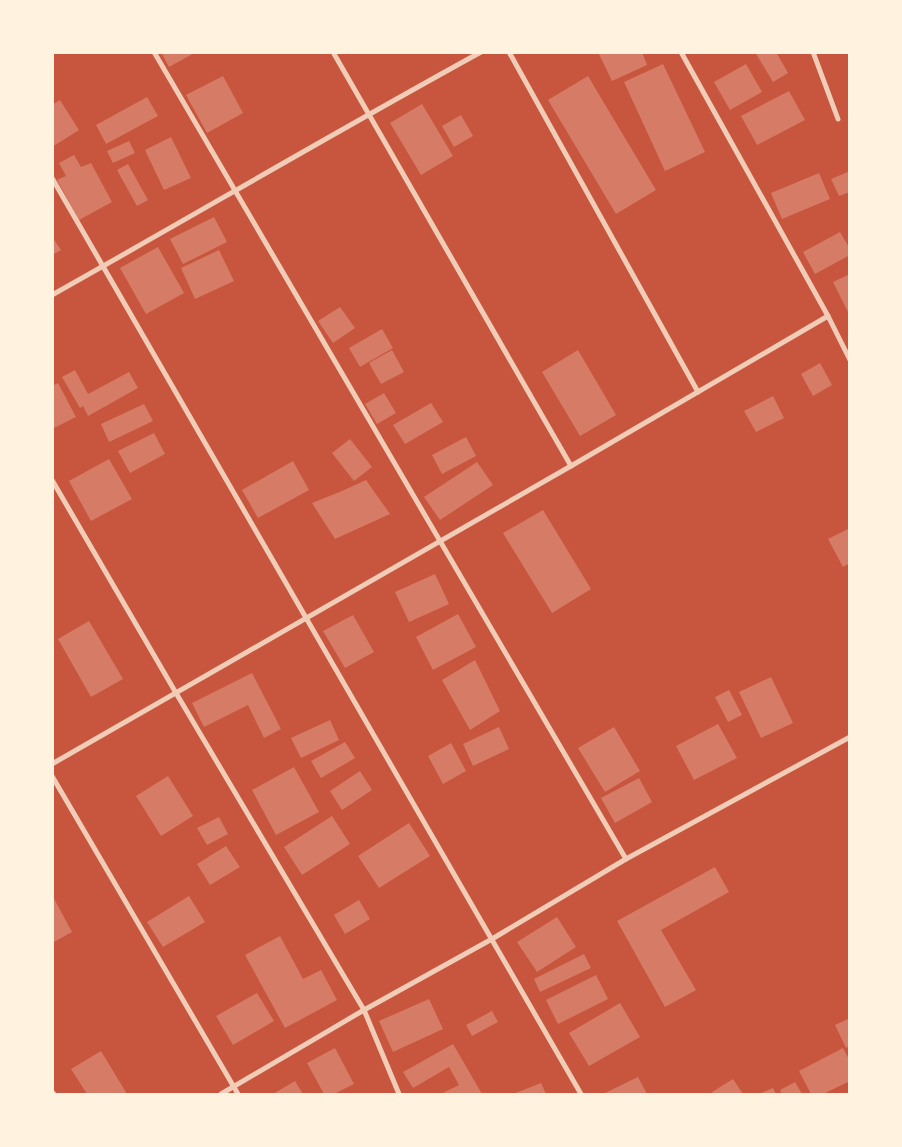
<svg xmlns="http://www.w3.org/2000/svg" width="902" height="1147" font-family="'IBM Plex Sans',sans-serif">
  <rect width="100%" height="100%" fill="#c8553d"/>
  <g fill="#d67c66">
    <polygon points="161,52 196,52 169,67"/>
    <polygon points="602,52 642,52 647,65 612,81 599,54"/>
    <polygon points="755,52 776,52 788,73 773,82"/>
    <polygon points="663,64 705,152 665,171 624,82"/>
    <polygon points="746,64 762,92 730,110 714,82"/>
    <polygon points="223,76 243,113 207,133 186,95"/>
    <polygon points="588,76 656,190 616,214 548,100"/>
    <polygon points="789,91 805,120 757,145 741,116"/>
    <polygon points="147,97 158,116 106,144 96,125"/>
    <polygon points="60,100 79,130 52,147 52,105"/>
    <polygon points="422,104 453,156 421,175 390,123"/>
    <polygon points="461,115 473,136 454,147 442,126"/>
    <polygon points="171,137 191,178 164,190 145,150"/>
    <polygon points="129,141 135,153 113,163 107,151"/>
    <polygon points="74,155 81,167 91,163 112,202 79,220 57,180 66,176 59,163"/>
    <polygon points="128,164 148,200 137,206 117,170"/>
    <polygon points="850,171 850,192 839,196 831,179"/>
    <polygon points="819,173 830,199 782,219 771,193"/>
    <polygon points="214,217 227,242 183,264 170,239"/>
    <polygon points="840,232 850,249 850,255 815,274 803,252"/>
    <polygon points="52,237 61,250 52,255"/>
    <polygon points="158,247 184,293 146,314 120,268"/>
    <polygon points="219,250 234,281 195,299 181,268"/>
    <polygon points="850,274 850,316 833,282"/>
    <polygon points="340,307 355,328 333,343 318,321"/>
    <polygon points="382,329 393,348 360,367 349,348"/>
    <polygon points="392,350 404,372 381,384 369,363"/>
    <polygon points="578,350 616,415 580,436 542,372"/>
    <polygon points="820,363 832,385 813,396 801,374"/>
    <polygon points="75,370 88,394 129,372 138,388 88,416 83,406 80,408 62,377"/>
    <polygon points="58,383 76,417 52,429 52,386"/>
    <polygon points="384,393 396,413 377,424 365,404"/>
    <polygon points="773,396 784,418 756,432 744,411"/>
    <polygon points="431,403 443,422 405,444 393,425"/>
    <polygon points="144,404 153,421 109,442 101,424"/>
    <polygon points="154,433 165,454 130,473 118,451"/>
    <polygon points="466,437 476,456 442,474 432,455"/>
    <polygon points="350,439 372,467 354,481 332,453"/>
    <polygon points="109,459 132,499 91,521 69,481"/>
    <polygon points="293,461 309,490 258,518 242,490"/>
    <polygon points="477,462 493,485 440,520 424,497"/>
    <polygon points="366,480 390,514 335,539 312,503 342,491"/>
    <polygon points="543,510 591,589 552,613 503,533"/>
    <polygon points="850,528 850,563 843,567 828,539"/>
    <polygon points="435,574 449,604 409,622 395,592"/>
    <polygon points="458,614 476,647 433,670 416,637"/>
    <polygon points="353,615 374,652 345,668 323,631"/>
    <polygon points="89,621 123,679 91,697 58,639"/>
    <polygon points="475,660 500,711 470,730 442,680"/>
    <polygon points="252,673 281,729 264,738 248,705 204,727 192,703"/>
    <polygon points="771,677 793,723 761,738 739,692"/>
    <polygon points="729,690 742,715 728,722 715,697"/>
    <polygon points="330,720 339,740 301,758 291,738"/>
    <polygon points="718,724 737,758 694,780 676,746"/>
    <polygon points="499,727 509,749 473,766 463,744"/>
    <polygon points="614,727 640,771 605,792 578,748"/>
    <polygon points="345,742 355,758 321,778 311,761"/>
    <polygon points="451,743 466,771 443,784 428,756"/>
    <polygon points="294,767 319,812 276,835 252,790"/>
    <polygon points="360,771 372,790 342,810 330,791"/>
    <polygon points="168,776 193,816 161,836 136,796"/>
    <polygon points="639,778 652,802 615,823 601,798"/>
    <polygon points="332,816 350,844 302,875 284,847"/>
    <polygon points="219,817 228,834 207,845 197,828"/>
    <polygon points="409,823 430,856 379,888 358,856"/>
    <polygon points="226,846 240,867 210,885 197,864"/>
    <polygon points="715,867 729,892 661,930 696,990 665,1007 617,921"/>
    <polygon points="52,895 72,932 52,943"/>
    <polygon points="189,896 205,922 163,947 147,922"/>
    <polygon points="359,900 370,919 345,934 334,915"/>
    <polygon points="557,917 576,947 537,972 517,942"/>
    <polygon points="280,936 303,979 321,970 337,1000 285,1028 245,955"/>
    <polygon points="584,954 591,968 540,992 534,979"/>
    <polygon points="596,975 608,999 558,1024 546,1000"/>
    <polygon points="257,993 274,1021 233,1045 216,1016"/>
    <polygon points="429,999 443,1029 393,1052 379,1021"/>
    <polygon points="620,1003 640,1037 589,1066 569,1033"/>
    <polygon points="492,1011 498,1022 472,1036 466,1025"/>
    <polygon points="850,1018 850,1046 846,1048 835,1025"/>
    <polygon points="453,1044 482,1094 441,1094 459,1085 449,1067 413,1088 403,1072"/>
    <polygon points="335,1048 354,1084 334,1094 324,1094 307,1063"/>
    <polygon points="843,1048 850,1061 850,1081 823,1094 811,1094 799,1071"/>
    <polygon points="101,1051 127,1094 87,1094 71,1069"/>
    <polygon points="638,1077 647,1094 603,1094"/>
    <polygon points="733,1079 743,1094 714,1094 712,1092"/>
    <polygon points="295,1081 303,1094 273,1094"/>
    <polygon points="795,1082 802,1094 782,1094 780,1090"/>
    <polygon points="541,1083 546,1094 513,1094"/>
    <polygon points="773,1088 776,1094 759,1094"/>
  </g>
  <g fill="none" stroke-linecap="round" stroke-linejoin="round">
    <g stroke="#f1ccb7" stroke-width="5">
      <polyline points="154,52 626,859"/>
      <polyline points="333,52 571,466"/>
      <polyline points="509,52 698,392"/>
      <polyline points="681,52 828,316 850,360"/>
      <polyline points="813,52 838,119"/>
      <polyline points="52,178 581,1094"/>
      <path d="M 52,295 C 196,214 337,131 481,52"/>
      <polyline points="52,480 176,693 364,1010 399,1094"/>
      <polyline points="52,764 571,466 828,316"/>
      <polyline points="52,776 238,1094"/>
      <polyline points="52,1092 54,1094"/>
      <polyline points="221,1094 364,1010 492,939 626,859 850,737"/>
    </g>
  </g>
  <rect width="902" height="1147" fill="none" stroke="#fff3e0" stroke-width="108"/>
</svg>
